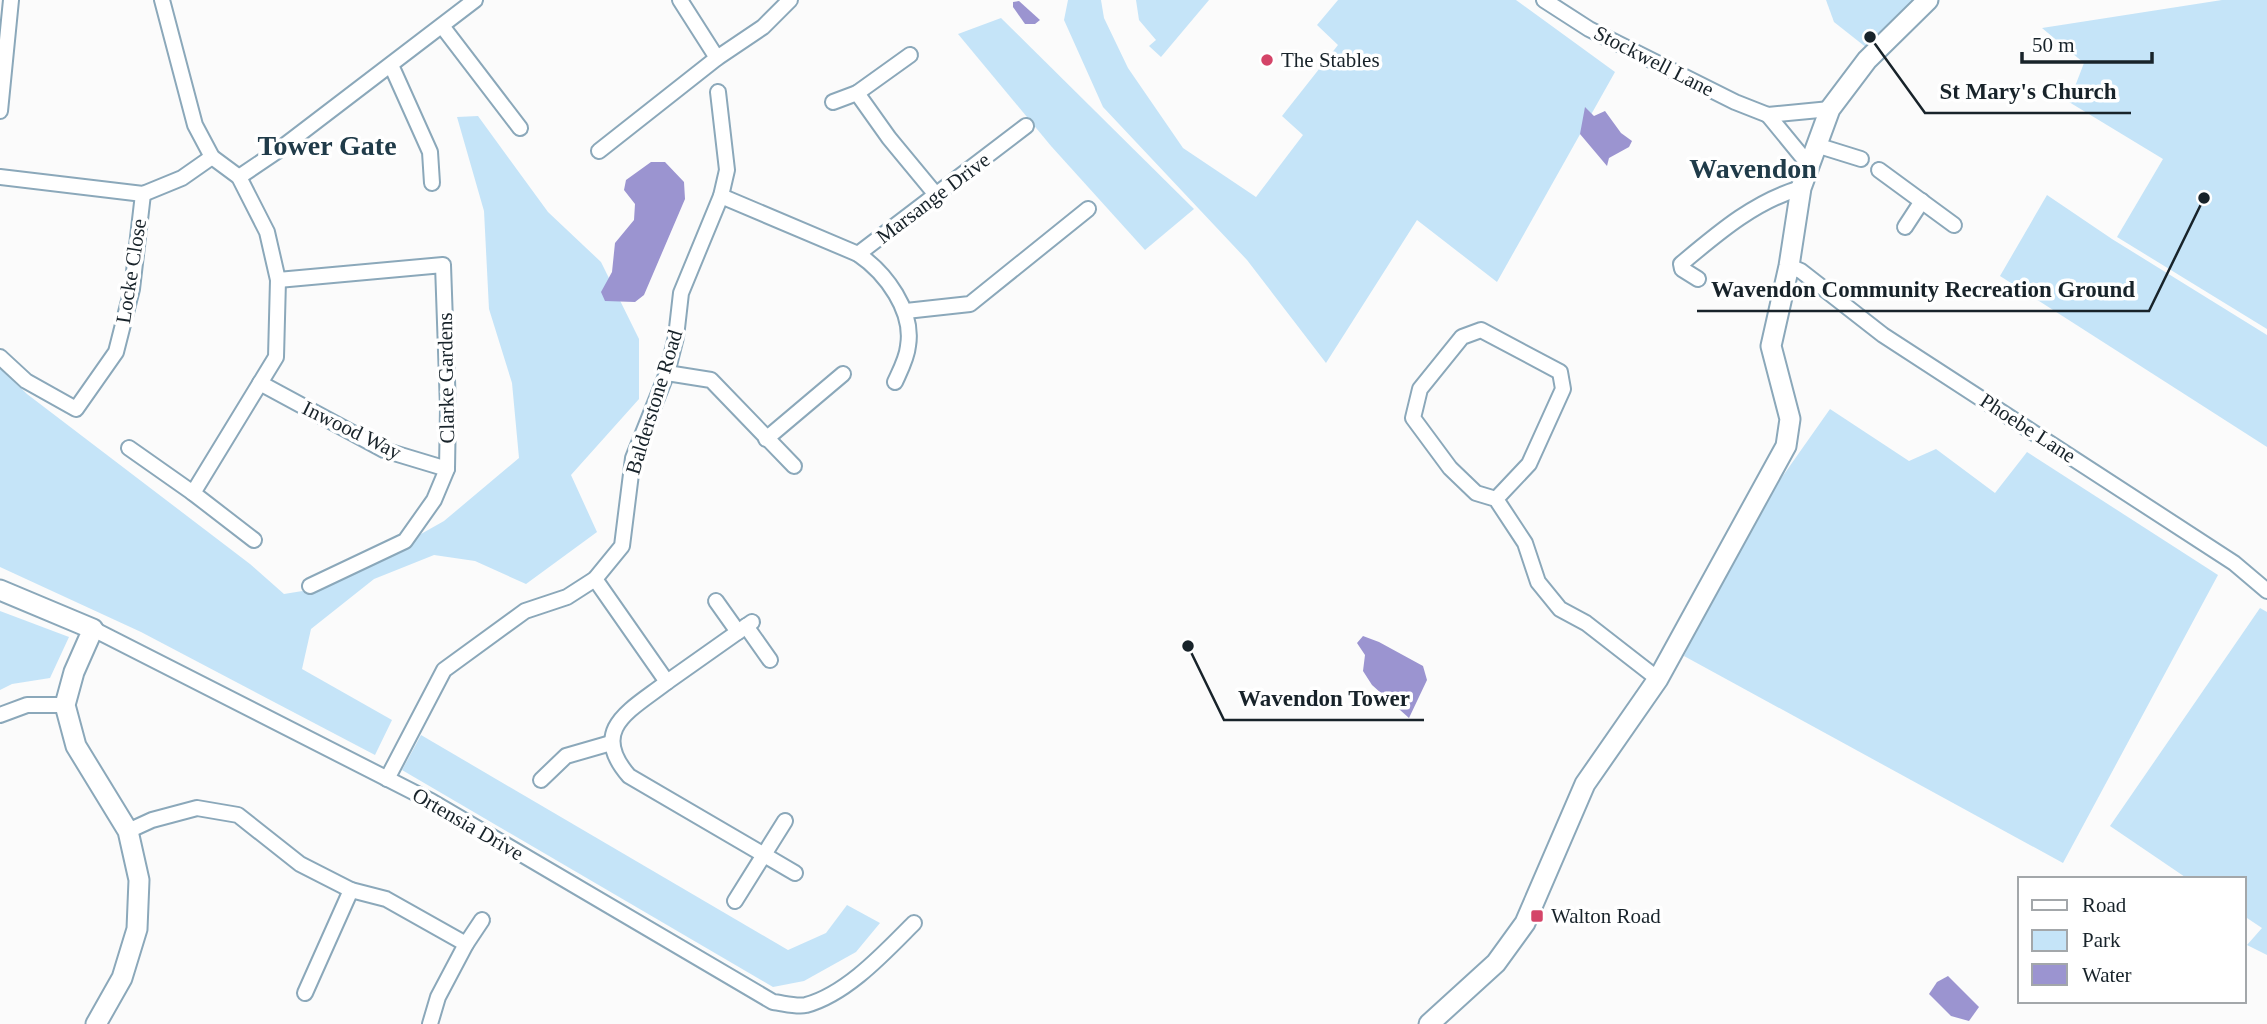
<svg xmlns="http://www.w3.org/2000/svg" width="2267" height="1024" font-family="'Times New Roman',serif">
  <rect width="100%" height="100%" fill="#fbfbfb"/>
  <g fill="#c5e4f8">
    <polygon points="1068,0 1101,0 1104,18 1128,68 1183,148 1256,197 1303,135 1282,116 1338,45 1317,25 1338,0 1516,0 1615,72 1497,282 1417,220 1326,363 1247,260 1103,107 1064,20"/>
    <polygon points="1136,0 1209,0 1161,57 1149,46 1156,40 1139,20"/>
    <polygon points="1826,0 1926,0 1872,52 1834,22"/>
    <polygon points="2222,0 2267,0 2267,329 2117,237 2163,159 2069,102 2084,63 2042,28"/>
    <polygon points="1001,18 1194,209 1145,250 1051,146 958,34"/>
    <polygon points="478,116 548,212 601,262 639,339 639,399 571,475 597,532 526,584 475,561 434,555 374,579 311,629 302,669 392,720 375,755 141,632 0,567 0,368 27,394 250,564 284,594 327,587 444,521 519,458 512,383 489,309 484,211 457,117"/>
    <polygon points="2047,195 2112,239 2267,335 2267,447 2000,276"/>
    <polygon points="1830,409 1909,461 1936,449 1995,493 2027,452 2218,575 2063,863 1684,656 1737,541"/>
    <polygon points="2260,608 2267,612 2267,955 2247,945 2262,928 2244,916 2244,879 2188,879 2110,826"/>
    <polygon points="0,611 69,637 50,678 12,684 0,690"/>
    <polygon points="421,735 788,950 826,933 847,905 880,923 856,952 804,981 773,987 402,770"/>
  </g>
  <g fill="#9b94d0">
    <polygon points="1019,1 1040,20 1035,24 1025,24 1013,7 1013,2"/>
    <polygon points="1585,107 1594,116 1605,111 1621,133 1632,141 1629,147 1609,158 1607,166 1580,134"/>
    <polygon points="651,162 665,162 684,182 685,199 644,295 635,302 605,301 601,292 612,272 615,243 634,220 635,204 624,190 626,180"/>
    <polygon points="1363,636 1379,642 1423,666 1427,680 1409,718 1372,685 1363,671 1365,655 1357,643"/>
    <polygon points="1948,976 1979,1007 1969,1021 1951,1016 1929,994 1937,982"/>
  </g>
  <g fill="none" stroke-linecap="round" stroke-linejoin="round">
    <g stroke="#8ba8ba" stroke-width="18">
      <g id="minor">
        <polyline points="680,0 717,58"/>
        <polyline points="1544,0 1589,29 1735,102 1768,115 1830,109"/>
        <polyline points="442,26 520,128"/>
        <polyline points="910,55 857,93 889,138 937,196"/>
        <polyline points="391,65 430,152 432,183"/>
        <polyline points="833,102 857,93"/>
        <polyline points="0,111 11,0"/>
        <polyline points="1768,115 1809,165"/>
        <polyline points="1816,145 1861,159"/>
        <polyline points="599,151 717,58 763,27 790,0"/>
        <polyline points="1879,170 1954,225"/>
        <polyline points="0,177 143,194 182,178 212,157"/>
        <polyline points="239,177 276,152 475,0"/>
        <polyline points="721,196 858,254 1026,126"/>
        <polyline points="1905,227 1922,201"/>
        <path d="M 858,254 C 886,273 914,311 908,346 C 907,358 900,371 895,382"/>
        <polyline points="1789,266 1801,271 1883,335 2234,563 2267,591"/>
        <path d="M 1698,279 L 1682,269 L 1681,264 C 1718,233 1755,201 1801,188"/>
        <polyline points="278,280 443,265 448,408 447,469 434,500 405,541 310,586"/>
        <polyline points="906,311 970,304 1088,209"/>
        <polyline points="0,357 26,381 76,409 116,352 132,289 143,194"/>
        <polyline points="667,373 711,380 794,466"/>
        <polyline points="260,383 384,450 447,469"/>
        <polyline points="766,439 843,374"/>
        <polyline points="129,448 193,493 276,357 278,280 267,232 239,177 212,157 195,125 162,0"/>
        <polyline points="193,493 254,540"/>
        <polyline points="1496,499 1529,464 1563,389 1560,372 1481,330 1462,337 1420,389 1413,418 1450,468 1476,493 1496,499 1525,543 1538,582 1560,609 1586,623 1658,679"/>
        <path d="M 595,579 L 667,682 C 631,710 588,729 629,776 L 795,873"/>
        <polyline points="716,601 738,632"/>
        <polyline points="746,626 770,660"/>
        <path d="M 93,629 L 431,801 L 773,1002 C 783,1003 796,1007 806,1005 C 847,994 885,952 914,923"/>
        <polyline points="667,682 752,622"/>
        <polyline points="0,715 27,705 65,705"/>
        <polyline points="387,779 444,670 525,611 567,597 595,579 622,546 633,458 667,373 676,337 681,293 721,196 727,170 718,92"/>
        <polyline points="541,780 566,756 611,743"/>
        <polyline points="128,831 152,820 197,808 238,815 300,864 351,890 386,899 466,944 438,997 430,1024"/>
        <polyline points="735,901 785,821"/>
        <polyline points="466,944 482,920"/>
        <polyline points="305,993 351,890"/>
      </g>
    </g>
    <g stroke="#8ba8ba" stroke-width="23">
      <g id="tertiary">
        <polyline points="0,590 93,629 74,672 65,705 76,746 128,831 139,880 137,929 122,978 96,1024"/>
        <polyline points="1429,1024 1496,963 1525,923 1585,784 1658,679 1786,446 1790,419 1771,346 1789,266 1801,188 1830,109 1867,60 1928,0"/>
      </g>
    </g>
    <use href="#minor" stroke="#fff" stroke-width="14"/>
    <use href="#tertiary" stroke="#fff" stroke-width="19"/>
  </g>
  <g fill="#d44468" stroke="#fff" stroke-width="2.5">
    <circle cx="1267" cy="60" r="7"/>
    <rect x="1530" y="909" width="14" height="14" rx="3.5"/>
  </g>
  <g text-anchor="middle" stroke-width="7" stroke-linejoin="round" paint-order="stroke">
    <g font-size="21" fill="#18232a" stroke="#fff" text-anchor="start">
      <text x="1281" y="67">The Stables</text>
      <text x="1551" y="923">Walton Road</text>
    </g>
    <g font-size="21" fill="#18232a" stroke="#fff">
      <text transform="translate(1654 61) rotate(27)" y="7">Stockwell Lane</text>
      <text transform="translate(933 198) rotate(-37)" y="7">Marsange Drive</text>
      <text transform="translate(131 271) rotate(-81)" y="7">Locke Close</text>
      <text transform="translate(446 378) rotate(-91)" y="7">Clarke Gardens</text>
      <text transform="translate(654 402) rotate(-73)" y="7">Balderstone Road</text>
      <text transform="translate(2028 428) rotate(33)" y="7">Phoebe Lane</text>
      <text transform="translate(352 430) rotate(26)" y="7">Inwood Way</text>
      <text transform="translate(468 824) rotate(30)" y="7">Ortensia Drive</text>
    </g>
    <g font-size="28" font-weight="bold" fill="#203b49" stroke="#fff">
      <text x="327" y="155">Tower Gate</text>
      <text x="1753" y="178">Wavendon</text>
    </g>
  </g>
  <path fill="none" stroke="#18232a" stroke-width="2.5" d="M1870 37L1925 113H2131M2204 198L2149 311H1697M1188 646L1224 720H1424"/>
  <g fill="#18232a" stroke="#fff" stroke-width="2.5">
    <circle cx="1870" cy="37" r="7"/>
    <circle cx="2204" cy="198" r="7"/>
    <circle cx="1188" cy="646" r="7"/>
  </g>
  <g font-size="23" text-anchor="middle" font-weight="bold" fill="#18232a" stroke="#fff" stroke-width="7" stroke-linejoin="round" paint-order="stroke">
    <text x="2028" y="99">St Mary's Church</text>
    <text x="1923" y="297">Wavendon Community Recreation Ground</text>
    <text x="1324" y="706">Wavendon Tower</text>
  </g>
  <rect x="2018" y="877" width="228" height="126" fill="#ffffff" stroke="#a3a7aa" stroke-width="2"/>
  <rect x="2032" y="900" width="35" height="10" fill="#ffffff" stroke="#a3a7aa" stroke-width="2"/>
  <text x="2082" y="912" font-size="21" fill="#18232a">Road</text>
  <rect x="2032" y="930" width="35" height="21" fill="#c5e4f8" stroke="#a3a7aa" stroke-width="2"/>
  <text x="2082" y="947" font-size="21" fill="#18232a">Park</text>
  <rect x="2032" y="964" width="35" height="21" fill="#9b94d0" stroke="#a3a7aa" stroke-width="2"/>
  <text x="2082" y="982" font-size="21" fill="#18232a">Water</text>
  <path d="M2022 52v10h130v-10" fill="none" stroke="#18232a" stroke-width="3.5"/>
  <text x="2032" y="52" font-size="21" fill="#18232a" stroke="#ffffff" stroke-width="5" paint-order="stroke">50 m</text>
</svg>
